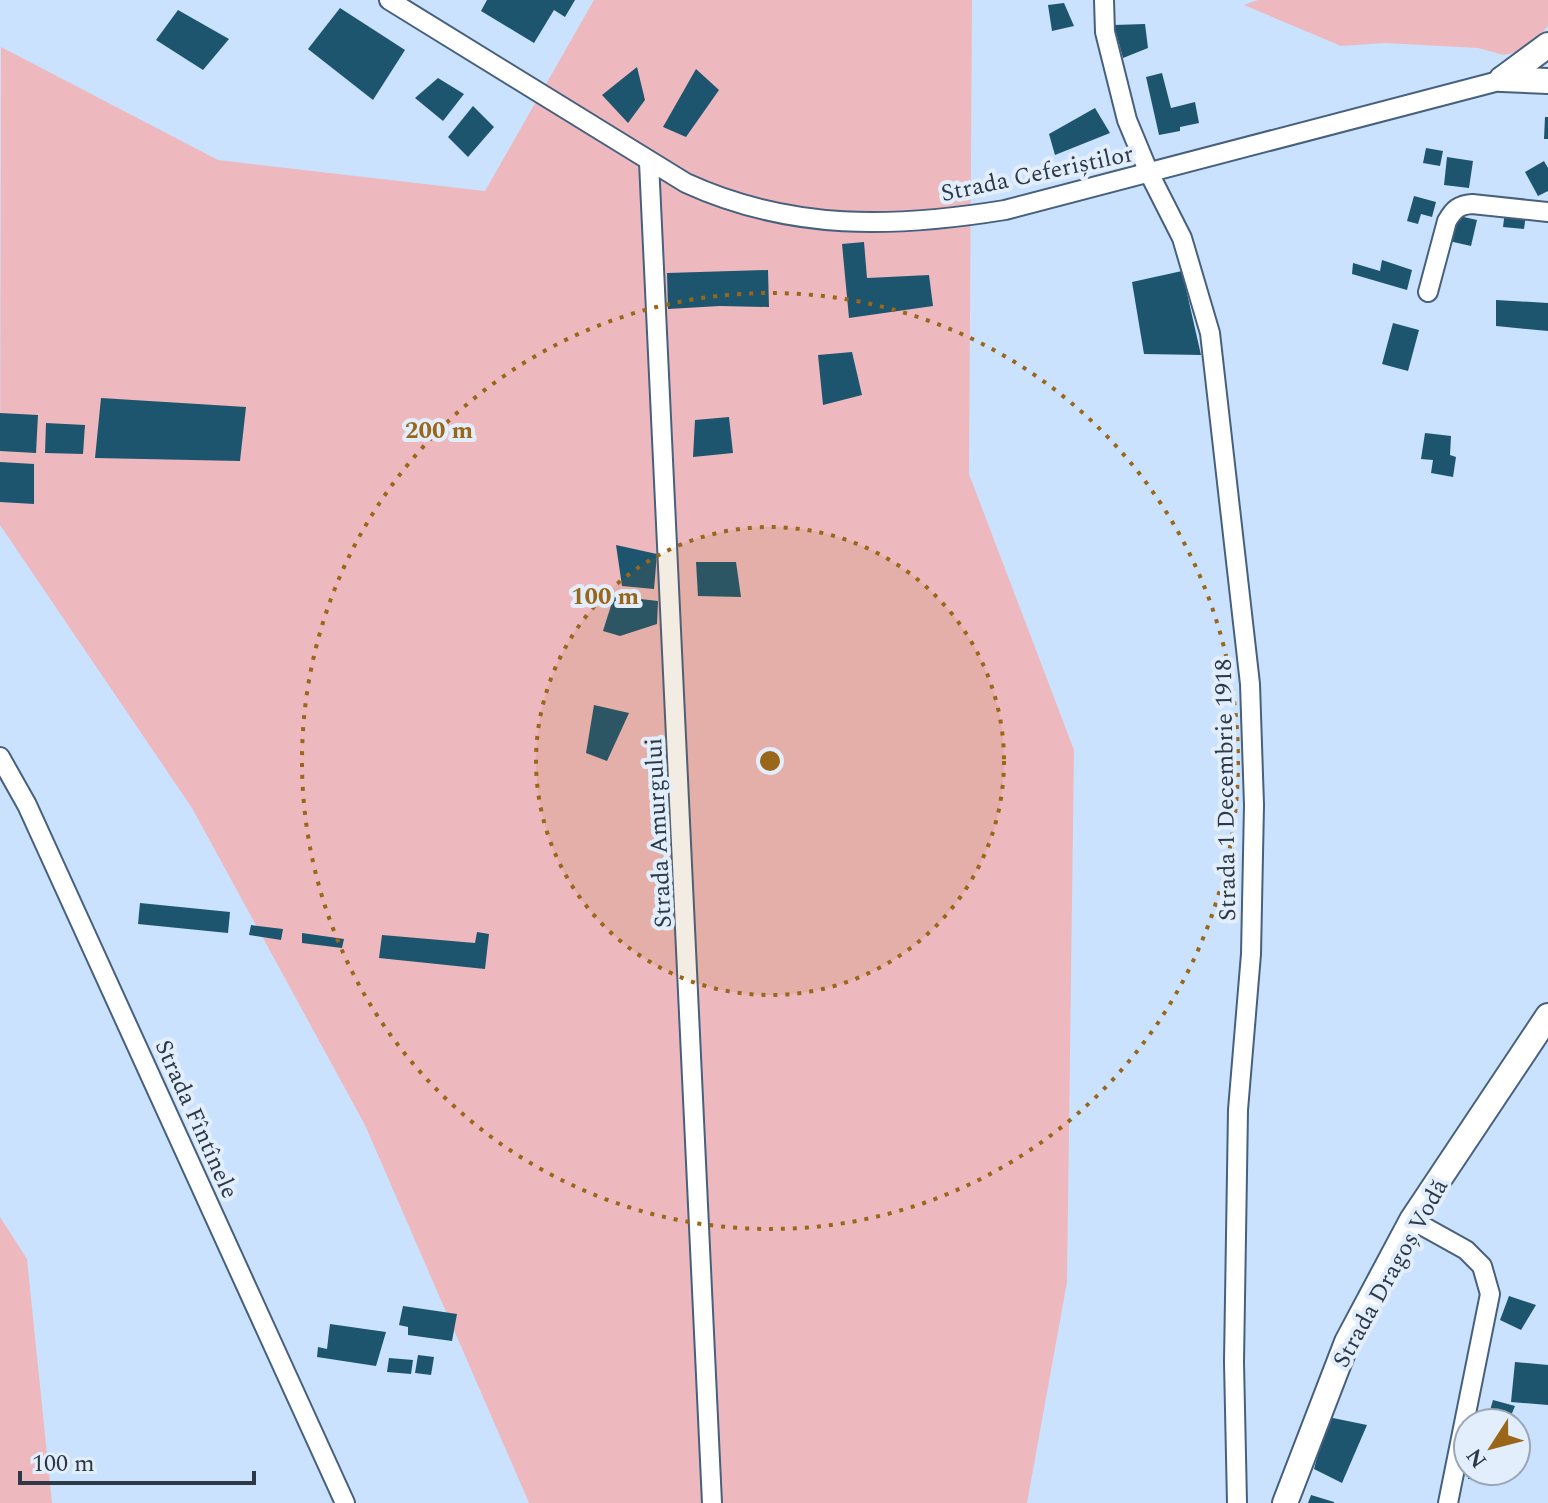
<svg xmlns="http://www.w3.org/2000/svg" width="1548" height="1503" font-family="Spectral,serif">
  <rect width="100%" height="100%" fill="#cae2fd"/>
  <g fill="#eeb9be">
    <polygon points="594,0 972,0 969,474 1074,750 1067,1282 1027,1503 529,1503 365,1125 192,808 0,525 1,47 218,160 485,191"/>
    <polygon points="1258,0 1548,0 1548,26 1525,50 1504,55 1478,48 1385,43 1341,46 1244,5"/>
    <polygon points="0,1217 27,1259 52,1503 0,1503"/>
  </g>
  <g fill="#1d556e">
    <polygon points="487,0 575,0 565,17 554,10 534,43 481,11"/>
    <polygon points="1064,3 1074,26 1052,31 1048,5"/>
    <polygon points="340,8 405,50 373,100 308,49"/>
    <polygon points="178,10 229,39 203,70 156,40"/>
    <polygon points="1145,24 1148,48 1123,58 1114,25"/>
    <polygon points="637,67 645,100 628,123 602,95"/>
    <polygon points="696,69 719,90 686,137 663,127"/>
    <polygon points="1162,73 1171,108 1195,102 1199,123 1180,127 1180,131 1159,135 1146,77"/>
    <polygon points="438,78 464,94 443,121 415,98"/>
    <polygon points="473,106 494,127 468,157 448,137"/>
    <polygon points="1095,108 1110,133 1055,155 1049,134"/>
    <polygon points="1545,117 1548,117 1548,139 1544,139"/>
    <polygon points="1426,148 1443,151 1440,166 1423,163"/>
    <polygon points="1447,157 1473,161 1469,188 1444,185"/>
    <polygon points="1544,161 1548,168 1548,191 1538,196 1525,172"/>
    <polygon points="1414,196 1436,202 1432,217 1421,214 1418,224 1407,221"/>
    <polygon points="1505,211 1526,214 1524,229 1503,227"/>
    <polygon points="1455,215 1477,220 1471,246 1449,241"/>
    <polygon points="864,242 867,278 929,275 933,306 849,318 842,244"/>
    <polygon points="1382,260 1412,270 1407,290 1352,274 1353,263 1380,271"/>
    <polygon points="768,270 769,307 720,306 668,309 667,273"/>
    <polygon points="1182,271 1201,355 1144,354 1132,282"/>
    <polygon points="1496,300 1548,303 1548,331 1496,326"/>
    <polygon points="1393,323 1419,330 1408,371 1382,364"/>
    <polygon points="852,352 862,395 823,405 818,355"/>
    <polygon points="101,398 246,407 240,461 95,458"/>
    <polygon points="0,413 38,415 36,453 0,451"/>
    <polygon points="729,417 733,453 693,457 695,420"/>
    <polygon points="46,423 85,425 83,454 45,453"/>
    <polygon points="1425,433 1451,436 1450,455 1456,457 1453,477 1431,473 1433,460 1421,459"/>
    <polygon points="0,462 34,464 34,504 0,502"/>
    <polygon points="616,545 657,554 654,589 622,586"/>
    <polygon points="696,562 736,562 741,597 698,596"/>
    <polygon points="614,596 658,601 657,624 620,636 603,631"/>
    <polygon points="594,705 629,713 607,761 586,753"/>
    <polygon points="140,903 230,912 228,933 138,924"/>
    <polygon points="251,925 283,929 281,940 249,935"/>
    <polygon points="477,932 489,934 485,969 379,958 382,935 475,943"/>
    <polygon points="302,933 344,939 342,948 302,943"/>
    <polygon points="1509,1296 1536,1305 1521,1330 1500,1320"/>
    <polygon points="403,1306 457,1314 452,1341 408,1335 408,1327 399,1325"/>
    <polygon points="330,1324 386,1332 376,1366 317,1357 318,1347 327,1349"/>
    <polygon points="418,1355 434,1357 431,1375 415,1373"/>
    <polygon points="389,1358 413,1360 411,1374 387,1372"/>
    <polygon points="1515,1362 1548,1365 1548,1405 1511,1402"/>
    <polygon points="1493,1400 1515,1406 1508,1423 1487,1421"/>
    <polygon points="1328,1417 1367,1425 1342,1483 1314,1469"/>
    <polygon points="1468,1471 1503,1471 1503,1480 1468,1479"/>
    <polygon points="1311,1495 1334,1502 1334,1503 1308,1503"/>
  </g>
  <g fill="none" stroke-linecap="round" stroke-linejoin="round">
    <g stroke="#46607d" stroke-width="22">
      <g id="minor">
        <path d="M 389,0 L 686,183 C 791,231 894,228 1005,210 L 1514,77"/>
        <polyline points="1104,0 1105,32 1127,120 1149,173 1182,238 1210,333 1250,684 1254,805 1251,954 1238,1110 1234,1362 1237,1503"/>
        <polyline points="649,162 712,1503"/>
        <path d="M 1428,292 L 1447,221 C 1454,209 1459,205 1472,204 L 1548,212"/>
        <polyline points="0,757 27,805 345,1503"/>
        <polyline points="1412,1220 1466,1250 1482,1266 1490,1294 1448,1503"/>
      </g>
    </g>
    <g stroke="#46607d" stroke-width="28">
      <g id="major">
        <polyline points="1502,79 1548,45"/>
        <polyline points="1502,79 1548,81"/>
        <polyline points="1285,1503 1347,1342 1412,1220 1548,1016"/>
      </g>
    </g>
    <use href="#minor" stroke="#fff" stroke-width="18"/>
    <use href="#major" stroke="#fff" stroke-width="24"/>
  </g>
  <circle cx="770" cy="761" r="234" fill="#99661a" fill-opacity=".12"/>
  <g fill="none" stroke="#99661a" stroke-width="4" stroke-dasharray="4 8">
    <circle cx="770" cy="761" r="234"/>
    <circle cx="770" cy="761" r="468"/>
  </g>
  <g text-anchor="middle" stroke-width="8" stroke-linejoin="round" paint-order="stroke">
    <g font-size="24" fill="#2d3946" stroke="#e2eefc">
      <text transform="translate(1037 173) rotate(-12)" y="8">Strada Ceferiștilor</text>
      <text transform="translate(1225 790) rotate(-91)" y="8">Strada 1 Decembrie 1918</text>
      <text transform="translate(658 833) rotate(-93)" y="8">Strada Amurgului</text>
      <text transform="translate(197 1119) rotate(66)" y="8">Strada Fîntînele</text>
      <text transform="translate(1390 1273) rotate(-61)" y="8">Strada Dragoș Vodă</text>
    </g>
  </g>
  <circle cx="770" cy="761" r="12" fill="#99661a" stroke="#e2eefc" stroke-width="4"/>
  <g font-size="24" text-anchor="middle" font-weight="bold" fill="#99661a" stroke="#e2eefc" stroke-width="8" stroke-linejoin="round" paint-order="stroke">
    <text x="439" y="438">200 m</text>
    <text x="605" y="604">100 m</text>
  </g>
  <g transform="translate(1492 1447) rotate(234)"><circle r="38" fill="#e2eefc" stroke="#9aa6b3" stroke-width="2"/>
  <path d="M0-6L14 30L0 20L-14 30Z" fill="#99661a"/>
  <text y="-12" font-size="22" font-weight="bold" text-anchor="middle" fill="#2d3946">N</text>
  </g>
  <path d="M20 1471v12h234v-12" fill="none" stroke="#2d3946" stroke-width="4"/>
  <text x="32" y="1471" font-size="24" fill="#2d3946" stroke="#e2eefc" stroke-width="6" paint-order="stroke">100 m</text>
</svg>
